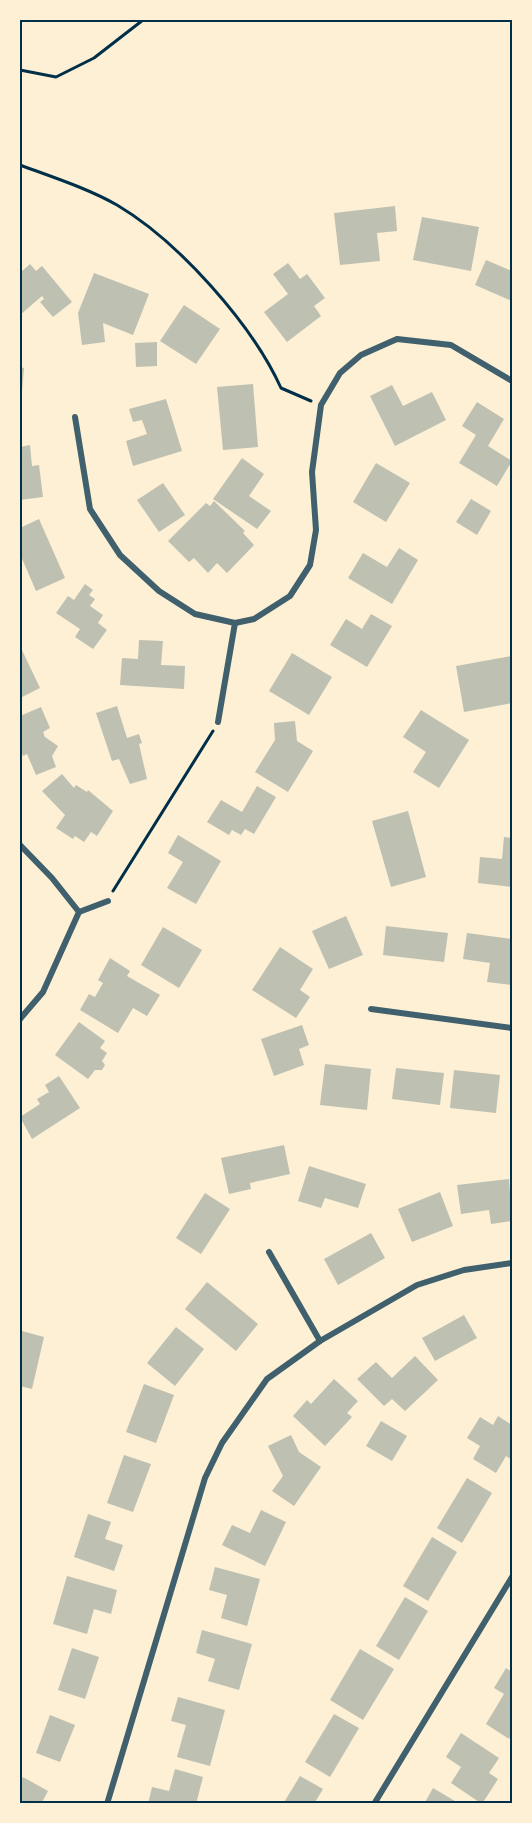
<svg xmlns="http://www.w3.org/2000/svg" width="532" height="1823" font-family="Lato,sans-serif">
  <rect width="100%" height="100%" fill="#fdf0d5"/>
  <g fill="#bec0b2">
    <polygon points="395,206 397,231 377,233 380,261 340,265 334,213"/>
    <polygon points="422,217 479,227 471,271 413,260"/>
    <polygon points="486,260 512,271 512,301 475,285"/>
    <polygon points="288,263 300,279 307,274 325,298 314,306 321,316 287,342 264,312 288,294 273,274"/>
    <polygon points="30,264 36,271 42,266 72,302 53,317 40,302 44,299 42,296 20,315 20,273"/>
    <polygon points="94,273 149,294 133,335 103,323 105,342 82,345 78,313"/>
    <polygon points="184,305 220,329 196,364 160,341"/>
    <polygon points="157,342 157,366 136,367 135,343"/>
    <polygon points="20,367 24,368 21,403 20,403"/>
    <polygon points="253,384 258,447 223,450 217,387"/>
    <polygon points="392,385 403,406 432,392 446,420 395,446 370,396"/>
    <polygon points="166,399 182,451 133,466 126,441 147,434 142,420 133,422 129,409"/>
    <polygon points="477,402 504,419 488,446 512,461 497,486 459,463 476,435 462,426"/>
    <polygon points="30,445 32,466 39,465 43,497 20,500 20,447"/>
    <polygon points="242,458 264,474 249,496 271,511 257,529 213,499"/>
    <polygon points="376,463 410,483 386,522 353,502"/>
    <polygon points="163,483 185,515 159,532 137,500"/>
    <polygon points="471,499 491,511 477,535 456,522"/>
    <polygon points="214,501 245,531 243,533 254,545 227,573 217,563 208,573 194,558 189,562 168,541 206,503 210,506"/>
    <polygon points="39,519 65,578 36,591 20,554 20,528"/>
    <polygon points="399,548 418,560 392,604 348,578 363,553 387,567"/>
    <polygon points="85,584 93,590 89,595 95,599 90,606 103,615 98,623 107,630 93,649 75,637 80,629 56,613 68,596 74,600"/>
    <polygon points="371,614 392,626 367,667 330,645 346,619 362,629"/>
    <polygon points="139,640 163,641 161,665 185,666 184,689 120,685 122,658 138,659"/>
    <polygon points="20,646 40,688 20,698"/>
    <polygon points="292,653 332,677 309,715 269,691"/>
    <polygon points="512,656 512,703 464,712 456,666"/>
    <polygon points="117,706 127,738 139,734 142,743 139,744 147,779 130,784 119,759 112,761 96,713"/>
    <polygon points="41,707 50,728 43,732 45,737 58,746 52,756 56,767 36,775 27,754 23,756 20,748 20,716"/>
    <polygon points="421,710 469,740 439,788 413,772 426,752 403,737"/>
    <polygon points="295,721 297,741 313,751 288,792 255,772 275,740 274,723"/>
    <polygon points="62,774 74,788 76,785 87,792 88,790 113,811 97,836 91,832 84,842 75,836 73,839 56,828 65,815 42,791"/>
    <polygon points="257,786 276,797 254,834 245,829 241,835 232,830 229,835 207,822 221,800 242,812"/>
    <polygon points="408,811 426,877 391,887 372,821"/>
    <polygon points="178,835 221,861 196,904 167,888 183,862 168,853"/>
    <polygon points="504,837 512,838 512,887 478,883 480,857 502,859"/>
    <polygon points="346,916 363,955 329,969 312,931"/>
    <polygon points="386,926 448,933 444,962 383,955"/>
    <polygon points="163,927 202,950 179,988 141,965"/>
    <polygon points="467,933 512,939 512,985 487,982 490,963 463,959"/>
    <polygon points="280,947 313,969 300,990 310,997 296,1018 252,990"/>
    <polygon points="110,958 130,971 127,976 160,995 147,1016 133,1008 118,1033 80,1010 89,994 95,997 103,983 98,980"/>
    <polygon points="79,1022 105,1041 100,1048 107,1053 102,1061 105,1065 102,1070 95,1070 88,1079 55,1055"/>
    <polygon points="302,1025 309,1045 299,1049 304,1065 274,1076 261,1039"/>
    <polygon points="325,1064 371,1069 367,1110 320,1105"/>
    <polygon points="396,1068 444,1073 440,1105 392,1099"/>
    <polygon points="454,1070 500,1075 496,1113 450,1108"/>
    <polygon points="59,1076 80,1108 32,1139 20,1117 40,1104 37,1099 49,1092 45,1085"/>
    <polygon points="284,1145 290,1174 250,1183 251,1189 229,1194 221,1158"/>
    <polygon points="309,1166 366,1184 358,1208 325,1198 321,1208 298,1201"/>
    <polygon points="509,1179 512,1221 491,1224 489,1210 461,1214 457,1185"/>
    <polygon points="440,1192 453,1226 412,1242 398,1209"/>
    <polygon points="205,1193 230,1209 201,1254 176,1238"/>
    <polygon points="371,1233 385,1258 338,1285 324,1259"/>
    <polygon points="207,1282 258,1324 236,1351 185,1309"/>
    <polygon points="464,1315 477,1338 435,1361 422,1338"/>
    <polygon points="176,1327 204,1349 175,1386 147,1363"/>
    <polygon points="22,1331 44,1337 32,1389 20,1386"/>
    <polygon points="415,1356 438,1380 405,1411 392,1399 384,1406 357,1379 376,1362 392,1378"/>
    <polygon points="334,1379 358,1401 347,1413 352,1417 325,1446 293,1416 307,1400 311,1404"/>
    <polygon points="144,1384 174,1395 156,1443 126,1432"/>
    <polygon points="498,1416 512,1425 512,1460 506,1456 496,1473 473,1459 480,1446 467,1438 480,1417 493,1425"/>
    <polygon points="381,1421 407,1436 392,1461 366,1446"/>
    <polygon points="291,1435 299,1452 321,1467 294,1506 272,1491 283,1476 268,1446"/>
    <polygon points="124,1455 151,1464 133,1512 107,1503"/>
    <polygon points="467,1478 492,1493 462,1543 437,1528"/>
    <polygon points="261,1510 286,1522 265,1566 222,1545 232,1525 250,1533"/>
    <polygon points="88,1514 111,1522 105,1539 123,1545 114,1571 74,1557"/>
    <polygon points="432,1537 457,1552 428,1601 403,1586"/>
    <polygon points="215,1567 260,1579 247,1626 221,1618 227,1595 209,1590"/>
    <polygon points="67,1576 117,1590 111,1614 94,1609 87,1634 53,1624"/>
    <polygon points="405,1597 428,1611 399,1660 376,1646"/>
    <polygon points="202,1630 252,1644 239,1690 208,1681 215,1659 196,1653"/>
    <polygon points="72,1648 99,1657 85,1699 58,1690"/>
    <polygon points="360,1649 394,1669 363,1720 330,1700"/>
    <polygon points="506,1668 512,1672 512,1733 509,1739 486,1724 504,1694 494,1688"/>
    <polygon points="178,1697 225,1710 210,1766 177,1757 186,1725 171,1721"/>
    <polygon points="334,1714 359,1728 330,1777 305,1762"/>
    <polygon points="50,1715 75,1725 60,1762 36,1753"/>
    <polygon points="461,1733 499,1758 489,1773 498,1779 482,1804 451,1783 461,1767 446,1757"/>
    <polygon points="175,1769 203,1777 196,1804 148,1804 152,1787 169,1791"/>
    <polygon points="300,1776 323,1789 314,1804 283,1804"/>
    <polygon points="23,1777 48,1791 41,1804 20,1804 20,1783"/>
    <polygon points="433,1788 460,1804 424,1804"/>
  </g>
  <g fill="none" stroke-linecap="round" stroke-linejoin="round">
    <g stroke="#003049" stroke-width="3">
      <polyline points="20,70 56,77 94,58 143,20"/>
      <path d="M 20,165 C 52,177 87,188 117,205 C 178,241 252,324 281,388 L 311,401"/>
      <polyline points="113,891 213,731"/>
    </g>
    <g stroke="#3f606c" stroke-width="6">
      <polyline points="75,417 90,509 120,555 159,591 195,614 235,623 254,619 290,596 310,565 316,530 312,472 321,405 340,373 361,355 397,339 451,345 512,381"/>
      <polyline points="218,722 235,623"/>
      <polyline points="20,845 52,878 79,912 43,992 20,1019"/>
      <polyline points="79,912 108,901"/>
      <polyline points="371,1009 512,1028"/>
      <polyline points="269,1252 320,1341"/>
      <polyline points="107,1804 205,1478 222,1443 267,1379 320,1341 417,1285 464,1270 512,1263"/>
      <polyline points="374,1804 512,1577"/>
    </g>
  </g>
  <rect width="532" height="1823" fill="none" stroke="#fdf0d5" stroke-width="42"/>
  <rect x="21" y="21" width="490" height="1781" fill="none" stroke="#003049" stroke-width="2"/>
</svg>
